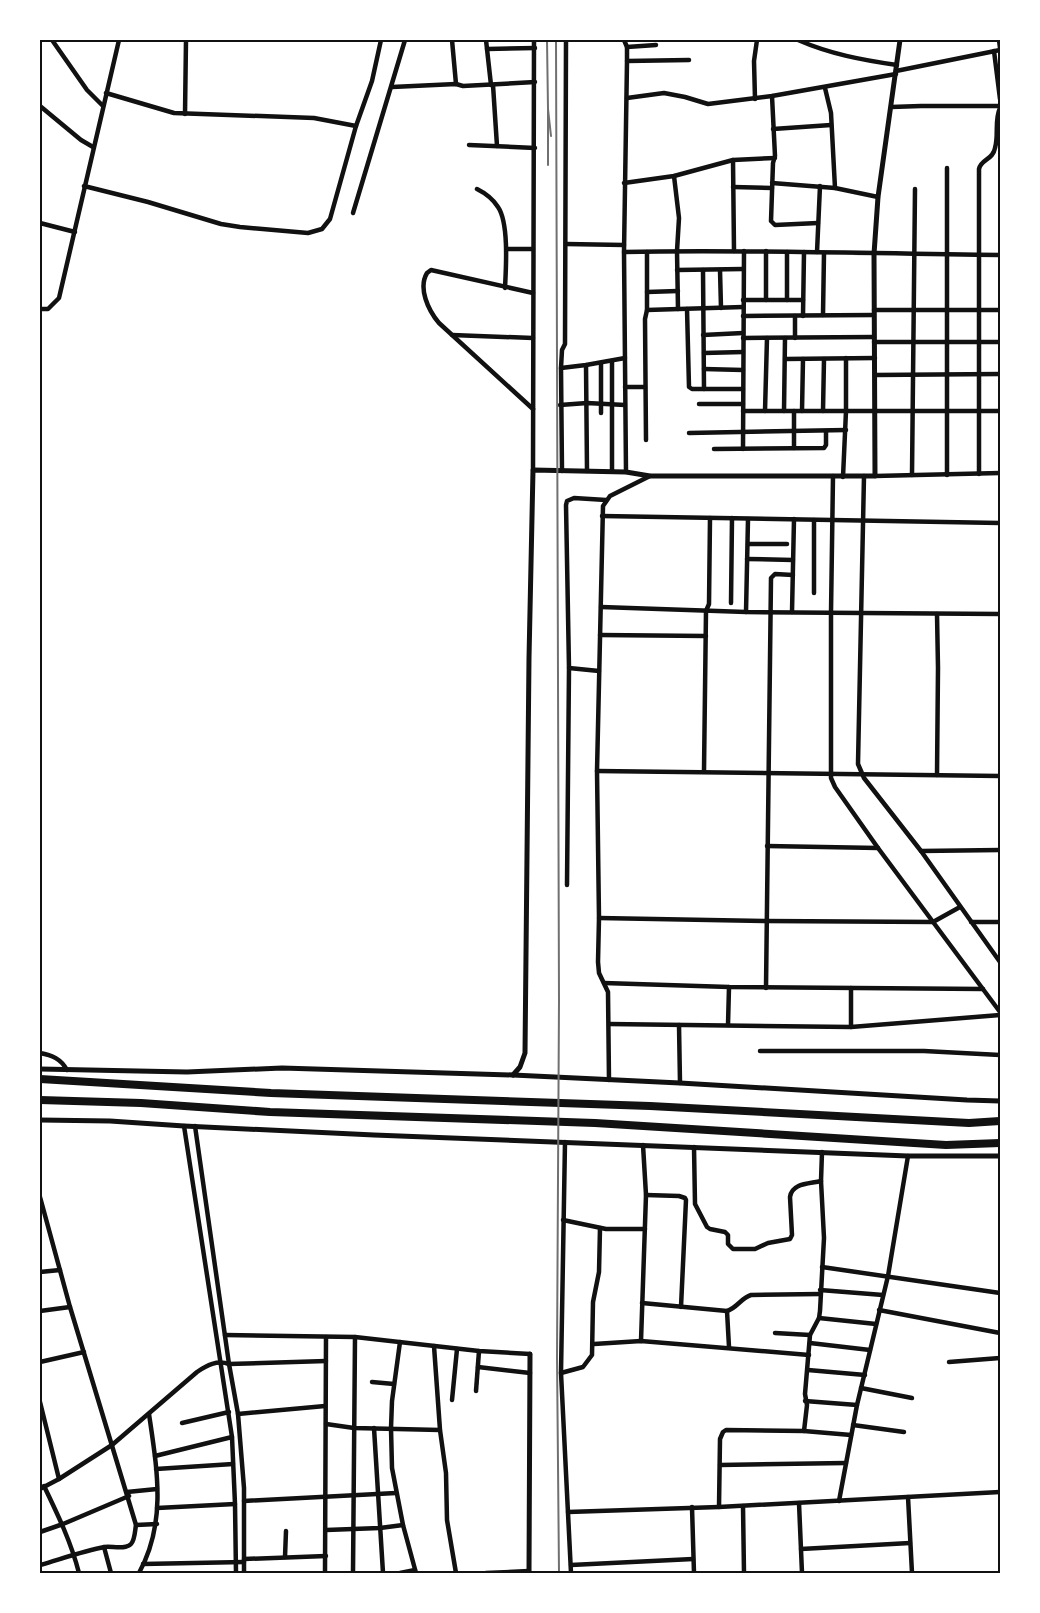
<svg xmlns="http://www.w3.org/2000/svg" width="1040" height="1613" font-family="'Open Sans',sans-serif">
  <rect width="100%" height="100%" fill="#fff"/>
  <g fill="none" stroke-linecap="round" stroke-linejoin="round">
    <g stroke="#111" stroke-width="4.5">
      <polyline points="52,40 87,90 103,106"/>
      <polyline points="452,40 456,84"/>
      <polyline points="486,40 491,85"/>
      <polyline points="624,40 627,47 627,61 624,252 626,472"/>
      <path d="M 798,40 C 830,54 862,60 897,65"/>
      <polyline points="999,40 1000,48"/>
      <polyline points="627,47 656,45"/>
      <polyline points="487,49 535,48"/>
      <polyline points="994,51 1000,99"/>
      <polyline points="627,61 689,60"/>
      <polyline points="896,71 1000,50"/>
      <polyline points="493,85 497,146"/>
      <polyline points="392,87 456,84 463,86 535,82"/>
      <polyline points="825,88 831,113 835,188"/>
      <polyline points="106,93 174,113 314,118 356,126"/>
      <polyline points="772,96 775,156 773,163 771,221 775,225 818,223"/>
      <polyline points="627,98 664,93 685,97 708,104 772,96 896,74"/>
      <polyline points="755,99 754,61 757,40"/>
      <polyline points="40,106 81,140 93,147"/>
      <polyline points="891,107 921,106 1000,106"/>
      <polyline points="185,114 186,40"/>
      <polyline points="773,129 831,125"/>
      <polyline points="469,145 535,148"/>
      <polyline points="733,160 734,251"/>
      <polyline points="674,176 679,218 677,251 678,309"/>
      <polyline points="624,183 674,176 733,160 775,158"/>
      <polyline points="772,183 835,188 878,197"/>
      <polyline points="84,186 148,202 221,224 240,227 308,233 322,229 330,219 356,126 372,81 381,40"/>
      <polyline points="733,187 772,188"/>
      <path d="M 477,189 C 485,193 493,199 498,207 C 509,223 506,268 505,288"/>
      <polyline points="353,213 405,40"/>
      <polyline points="40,223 75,232"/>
      <polyline points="566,244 624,245"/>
      <polyline points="507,249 533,249"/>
      <polyline points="766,251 766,300"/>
      <path d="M 624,252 C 749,249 875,254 1000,255"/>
      <polyline points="817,252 820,186"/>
      <polyline points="677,270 743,269"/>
      <polyline points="703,270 704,389"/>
      <polyline points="720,270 721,308"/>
      <polyline points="647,292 678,291"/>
      <polyline points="743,300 803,300"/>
      <polyline points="787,300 787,252"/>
      <polyline points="40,309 48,309 59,298 119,40"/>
      <polyline points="687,309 689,387 692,389 743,389"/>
      <polyline points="647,310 743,307"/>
      <polyline points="874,310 1000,310"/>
      <polyline points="823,315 824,253"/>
      <polyline points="743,316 874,315"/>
      <polyline points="795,316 795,338"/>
      <polyline points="803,316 804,252"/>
      <polyline points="452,335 533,338"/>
      <polyline points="703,335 743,333"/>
      <polyline points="743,338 874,337"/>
      <polyline points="874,342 1000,342"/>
      <polyline points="704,353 743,352"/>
      <polyline points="785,359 875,358"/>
      <polyline points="612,361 612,471"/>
      <polyline points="601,363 601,413"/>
      <polyline points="586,365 587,471"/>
      <polyline points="561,368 586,365 625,358"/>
      <polyline points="704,369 743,370"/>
      <polyline points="875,375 1000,374"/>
      <polyline points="625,387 645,387"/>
      <polyline points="699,404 743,404"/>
      <polyline points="560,405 587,403 625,405"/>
      <path d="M 533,409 L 439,323 C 428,310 418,288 427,273 L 431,270 L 533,293"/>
      <polyline points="743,411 1000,411"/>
      <polyline points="765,411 767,338"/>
      <polyline points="784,411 785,338"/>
      <polyline points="802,411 803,359"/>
      <polyline points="823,411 824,359"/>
      <polyline points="689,433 846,430"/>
      <polyline points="646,440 645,319 647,310 647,252"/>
      <polyline points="794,448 794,411"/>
      <polyline points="714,449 824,448 826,445 826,431"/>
      <polyline points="743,449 744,251"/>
      <polyline points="533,470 534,40"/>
      <polyline points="562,471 561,368 562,350 565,344 566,40"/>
      <path d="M 979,474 L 979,169 C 981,159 993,160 995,148 C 999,135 994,121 1000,108"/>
      <polyline points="912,475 915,189"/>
      <polyline points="947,475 947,168"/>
      <polyline points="833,476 831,613 831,778 835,787 878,848 1000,1012"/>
      <polyline points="864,476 858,764 864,778 921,851 1000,962"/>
      <polyline points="875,476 1000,473"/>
      <polyline points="843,477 846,411 846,358"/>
      <polyline points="602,516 1000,523"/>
      <polyline points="748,544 787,544"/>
      <polyline points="747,559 793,560"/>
      <polyline points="814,593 814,520"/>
      <polyline points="731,603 732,518"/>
      <polyline points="601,607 746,612 1000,614"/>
      <polyline points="746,612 748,519"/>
      <polyline points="792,612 794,519"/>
      <polyline points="937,614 938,668 937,775"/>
      <polyline points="600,635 706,636"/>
      <polyline points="569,668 599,671"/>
      <polyline points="597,771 1000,776"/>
      <polyline points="704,771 706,611 709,604 710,518"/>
      <polyline points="767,846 878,848"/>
      <polyline points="921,851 1000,850"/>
      <polyline points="567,885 569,668 566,505 567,501 574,498 606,500"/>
      <polyline points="599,918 766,921 933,922 960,907"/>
      <polyline points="971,922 1000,922"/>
      <polyline points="604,983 729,987 983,989"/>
      <polyline points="766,988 771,578 775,574 793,575"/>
      <polyline points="609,1024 851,1027 1000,1015"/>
      <polyline points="679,1025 680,1083"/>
      <polyline points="728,1025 729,987"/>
      <polyline points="851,1027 851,988"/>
      <polyline points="760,1051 924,1051 1000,1055"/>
      <path d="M 40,1053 C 52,1055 61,1059 67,1070"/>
      <polyline points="609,1080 608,992 599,973 598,962 599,918 597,771 603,506 610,496 650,476"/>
      <polyline points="184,1126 232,1437 235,1504 236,1573"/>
      <polyline points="195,1126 229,1364 238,1414 244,1488 244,1573"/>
      <polyline points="565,1142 561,1373 571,1573"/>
      <path d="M 694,1147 L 695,1204 L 707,1227 L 710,1229 L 725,1232 L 728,1235 L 728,1244 L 733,1249 L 755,1249 L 768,1243 L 790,1239 L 792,1235 L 790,1197 C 792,1183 809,1184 821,1181"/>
      <polyline points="646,1195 679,1196 685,1198 686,1200 681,1307"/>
      <path d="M 40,1197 L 70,1307 L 136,1525 C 135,1530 135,1540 131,1544 C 125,1550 112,1546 105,1547 C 83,1551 61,1559 40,1565"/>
      <polyline points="563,1220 606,1229 645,1229"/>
      <polyline points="822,1267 1000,1293"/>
      <polyline points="40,1272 60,1270"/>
      <polyline points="820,1290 883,1295"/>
      <path d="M 642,1303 L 727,1311 C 737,1308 741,1298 751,1295 L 820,1294"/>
      <polyline points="879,1310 1000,1333"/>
      <polyline points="40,1311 70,1307"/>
      <polyline points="727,1311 729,1347"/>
      <polyline points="819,1318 876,1324"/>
      <polyline points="775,1333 810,1335"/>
      <polyline points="225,1335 355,1337 479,1351 530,1354"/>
      <polyline points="641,1341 646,1195 643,1145"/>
      <polyline points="400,1342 392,1401 391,1428 392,1468 403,1525 416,1573"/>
      <polyline points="810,1343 870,1350"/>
      <polyline points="594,1344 641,1341 809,1355"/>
      <polyline points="434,1346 440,1430 446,1473 447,1520 456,1573"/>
      <polyline points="40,1362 84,1352"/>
      <polyline points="949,1362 1000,1358"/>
      <polyline points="478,1367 530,1373"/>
      <polyline points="808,1370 865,1375"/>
      <polyline points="561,1373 583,1367 592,1355 593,1302 599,1272 600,1228"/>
      <polyline points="372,1382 394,1384"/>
      <polyline points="861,1388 912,1398"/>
      <polyline points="476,1391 479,1351"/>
      <polyline points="452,1400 457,1349"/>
      <polyline points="805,1401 857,1405"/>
      <polyline points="40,1402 59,1479"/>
      <polyline points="238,1414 325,1406"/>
      <polyline points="182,1423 229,1412"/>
      <polyline points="326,1424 354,1428 440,1430"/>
      <polyline points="853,1425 904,1432"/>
      <polyline points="374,1428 383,1573"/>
      <polyline points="804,1431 807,1405 805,1394 810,1335 819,1318 820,1311 824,1238 821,1181 822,1152"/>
      <polyline points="155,1456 232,1437"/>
      <polyline points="720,1465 846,1463"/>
      <polyline points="156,1469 233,1464"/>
      <path d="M 44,1486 C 58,1515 71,1542 79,1573"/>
      <path d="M 40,1489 L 59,1479 L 112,1445 L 197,1372 C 207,1365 217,1360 229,1364 L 326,1361"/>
      <polyline points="127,1492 157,1489"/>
      <polyline points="908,1497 912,1573"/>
      <polyline points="244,1501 396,1493"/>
      <polyline points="839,1501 857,1405 888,1276 908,1156"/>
      <polyline points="799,1503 802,1573"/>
      <polyline points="743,1506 744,1573"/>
      <polyline points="692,1507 694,1573"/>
      <polyline points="719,1507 720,1439 723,1432 726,1430 804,1431 851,1435"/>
      <polyline points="157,1508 235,1504"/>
      <polyline points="568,1512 719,1507 1000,1492"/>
      <polyline points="136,1525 157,1524"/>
      <polyline points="326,1530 380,1528 403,1525"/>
      <polyline points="40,1532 63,1524 129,1496"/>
      <polyline points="104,1547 111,1573"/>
      <polyline points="801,1549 910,1543"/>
      <polyline points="285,1557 286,1531"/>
      <polyline points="244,1559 326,1556"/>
      <polyline points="143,1564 244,1562"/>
      <polyline points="571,1565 693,1559"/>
      <path d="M 139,1573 C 167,1522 157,1469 149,1414"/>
      <polyline points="325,1573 326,1337"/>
      <polyline points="353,1573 355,1337"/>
      <polyline points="400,1573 415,1570"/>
      <polyline points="486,1573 529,1571"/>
    </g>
    <g stroke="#111" stroke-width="5">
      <polyline points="40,1069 187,1072 282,1068 513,1075 680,1083 967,1100 1000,1101"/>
      <polyline points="513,1075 520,1067 525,1053 529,658 533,470 626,472 650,476 875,476 874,254 878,197 900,40"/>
      <polyline points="40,1120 110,1121 184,1126 374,1135 908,1156 1000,1156"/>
      <polyline points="529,1573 530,1354"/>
    </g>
    <g stroke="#111" stroke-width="8">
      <polyline points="40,1079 271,1093 650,1106 969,1123 1000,1121"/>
      <polyline points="40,1100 141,1103 270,1112 595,1123 946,1145 1000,1143"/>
    </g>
    <g stroke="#707070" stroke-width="2">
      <polyline points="547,40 548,109"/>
      <polyline points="556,40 559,1000 557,1357 559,1573"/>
      <polyline points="548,165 548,109 551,136"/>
    </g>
  </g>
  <rect width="1040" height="1613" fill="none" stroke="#ffffff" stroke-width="82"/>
  <rect x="41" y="41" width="958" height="1531" fill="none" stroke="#111" stroke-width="2"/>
</svg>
